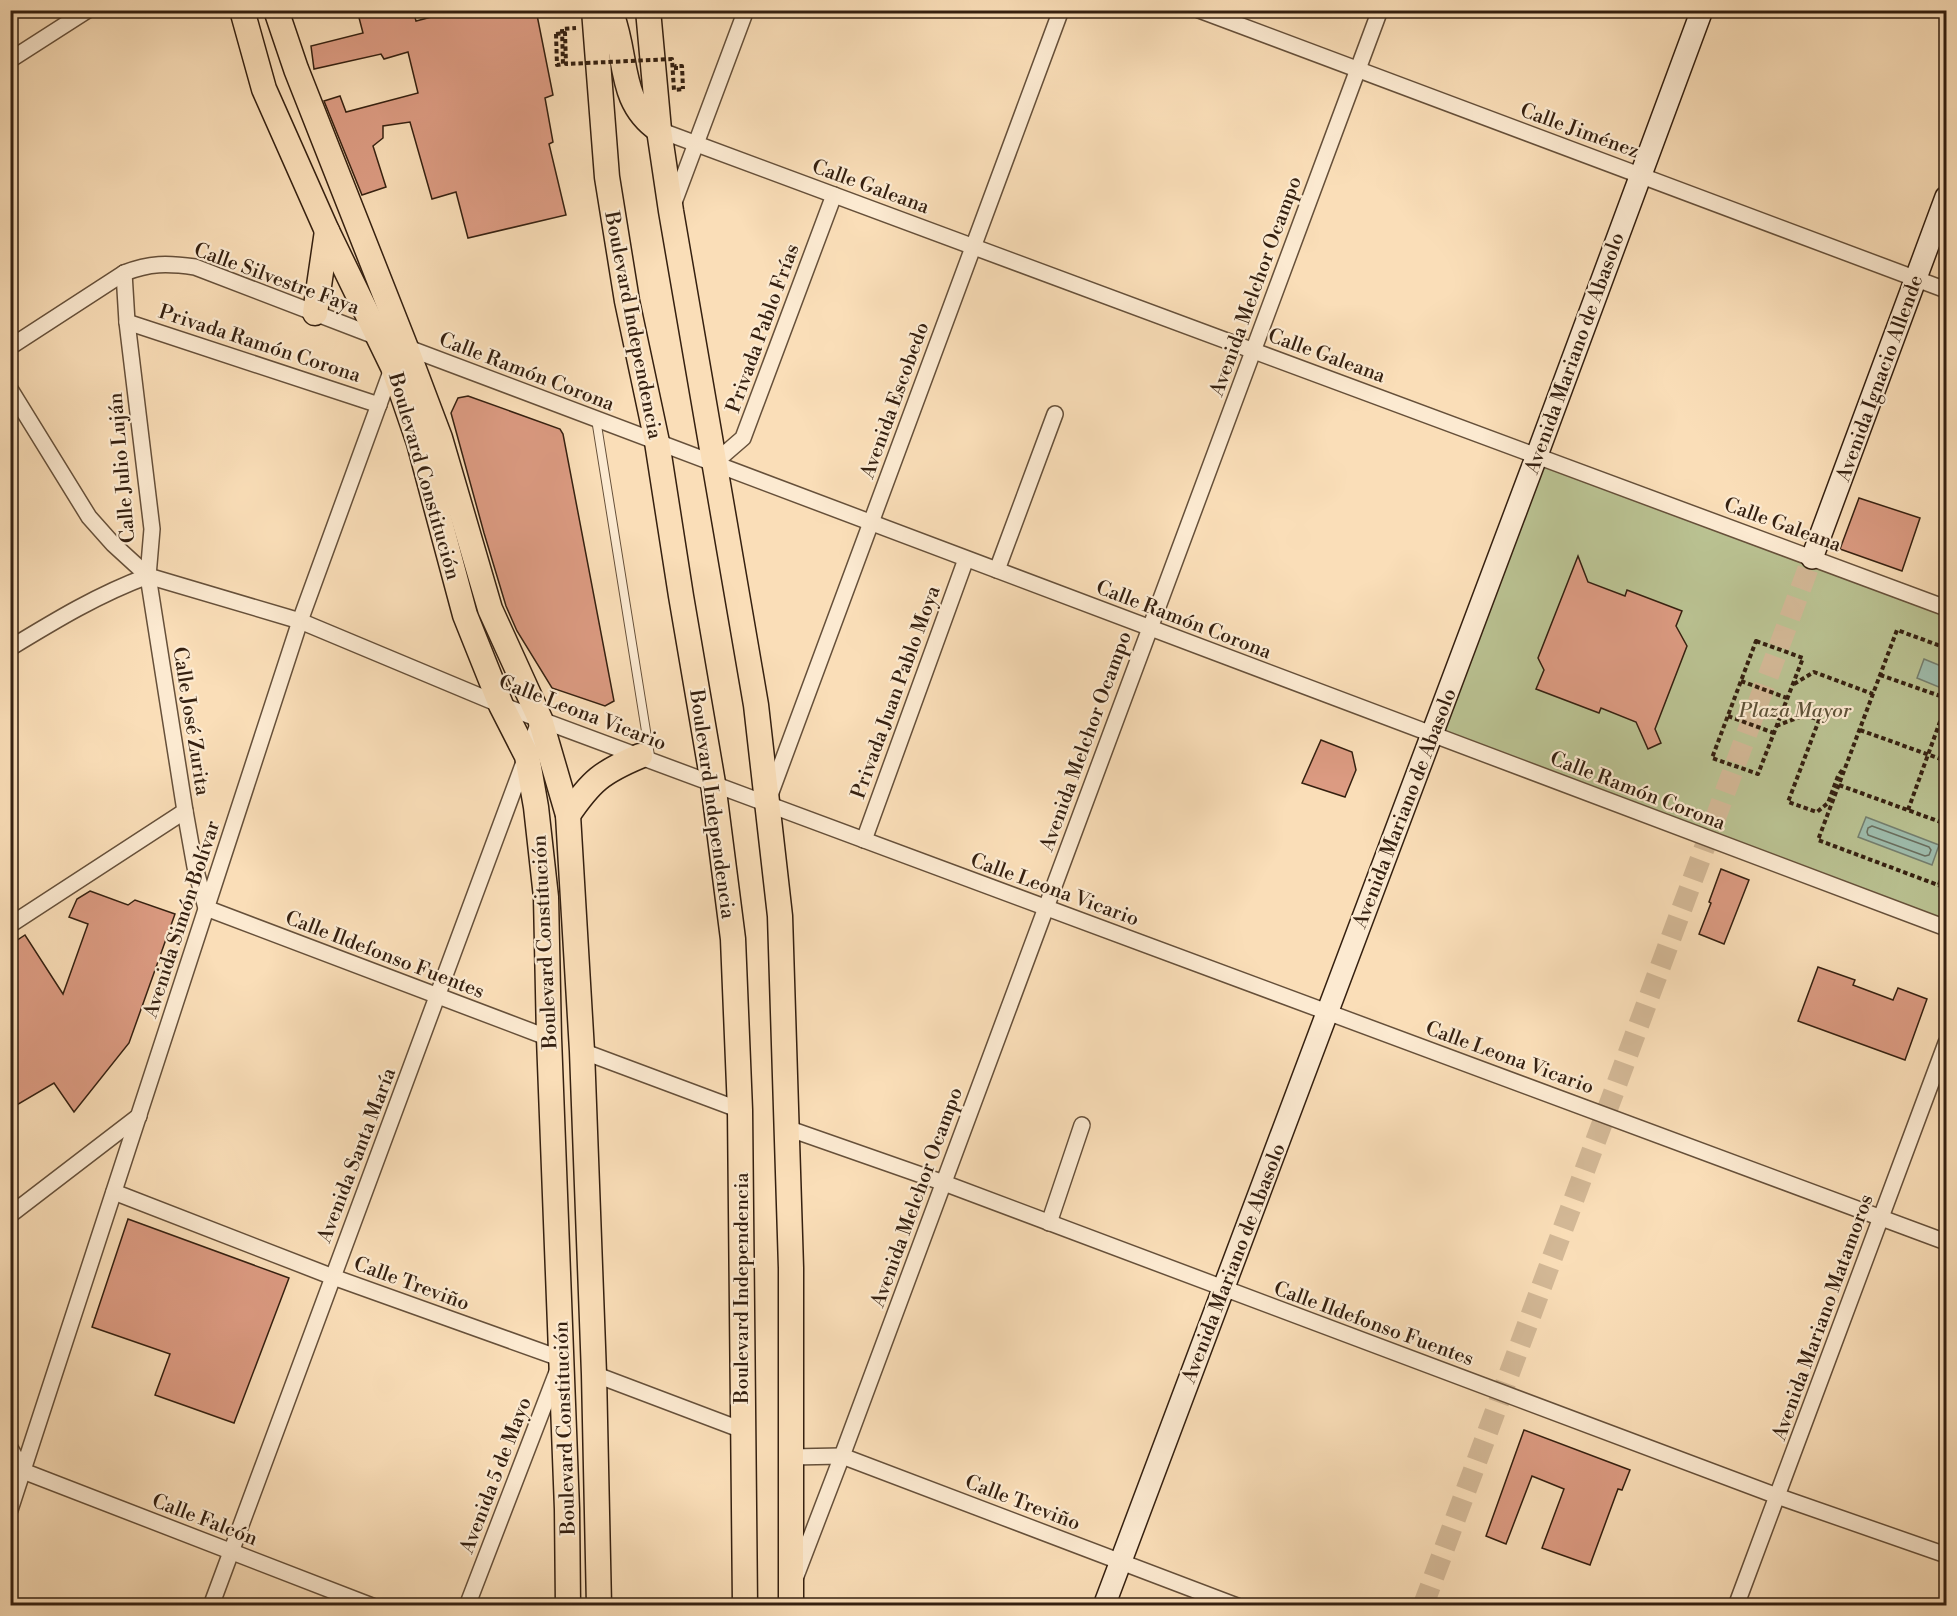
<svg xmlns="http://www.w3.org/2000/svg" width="1957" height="1616" font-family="'Libre Bodoni',serif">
  <rect width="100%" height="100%" fill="#fadeb8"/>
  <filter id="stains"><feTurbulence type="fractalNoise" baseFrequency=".00333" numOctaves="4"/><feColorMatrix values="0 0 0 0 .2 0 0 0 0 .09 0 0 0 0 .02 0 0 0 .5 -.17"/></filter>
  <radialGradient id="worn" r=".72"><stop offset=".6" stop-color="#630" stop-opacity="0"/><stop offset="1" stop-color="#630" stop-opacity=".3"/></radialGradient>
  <polygon fill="#bac292" stroke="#787151" stroke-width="1.5" points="1537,454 1946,606 1946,928 1434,735"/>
  <g fill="#9ebcac" stroke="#747e6e" stroke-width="1.5">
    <polygon points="1924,659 1946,668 1946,690 1917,678"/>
    <polygon points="1866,817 1939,845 1932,865 1858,837"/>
  </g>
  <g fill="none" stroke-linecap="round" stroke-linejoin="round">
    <polygon stroke="#6a6e5e" stroke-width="1.5" points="1872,826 1929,847 1931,850 1929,855 1925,856 1868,835 1867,832 1868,828"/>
  </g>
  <g fill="#dc9b82" stroke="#352010" stroke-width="1.5">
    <polygon points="357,10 413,10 416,21 458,10 536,10 553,95 545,98 553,142 549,144 566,215 468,238 456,192 432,199 410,122 383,126 383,138 373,146 386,187 362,195 324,101 340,96 346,112 418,93 408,52 384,59 381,54 314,69 311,46 363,33"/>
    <polygon points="468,396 560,429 563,434 614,701 605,706 552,688 517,631 506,606 484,533 451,413 458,398"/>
    <polygon points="1859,498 1920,518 1902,571 1840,549"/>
    <polygon points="1578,556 1588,582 1625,596 1627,590 1682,611 1676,626 1687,646 1655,729 1661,743 1648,749 1636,722 1601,708 1599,713 1536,689 1544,670 1538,658"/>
    <polygon points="1321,740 1352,752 1356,770 1345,797 1302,783"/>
    <polygon points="1721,869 1749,880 1724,944 1699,934 1711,903 1709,902"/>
    <polygon points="90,891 128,905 135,900 175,914 129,1043 74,1112 54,1083 10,1109 10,945 25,935 63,994 88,924 69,917 77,899"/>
    <polygon points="1818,967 1855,980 1853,985 1893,1000 1898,988 1927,999 1905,1060 1798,1021"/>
    <polygon points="128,1219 289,1278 234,1423 155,1395 170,1354 92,1327"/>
    <polygon points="1524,1430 1630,1470 1622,1490 1618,1489 1590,1565 1542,1548 1564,1489 1532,1476 1506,1544 1486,1536"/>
  </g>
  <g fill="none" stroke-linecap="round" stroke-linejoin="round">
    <polyline stroke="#d3b896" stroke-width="21" stroke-dasharray="21 10" stroke-linecap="butt" points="1423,1606 1812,558"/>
    <g stroke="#66503a" stroke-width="10">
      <polyline id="lane" points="596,419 650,756"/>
    </g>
    <g stroke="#66503a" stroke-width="18">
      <g id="street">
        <polyline points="1199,10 1946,290"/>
        <polyline points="10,60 88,10"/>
        <polyline points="659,130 1946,608"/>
        <polyline points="673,205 746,10"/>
        <polyline points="124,273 127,322 152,529 148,576 185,811 195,867 206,908 549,1038"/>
        <polyline points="127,322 379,405"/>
        <polyline points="403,346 1946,928"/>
        <path d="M 10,347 L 124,273 C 150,263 167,263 195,267 L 380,338"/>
        <polyline points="10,389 89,517 113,544 148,576 300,621 501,705 1946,1242"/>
        <polyline points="713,464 743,438 834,195"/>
        <polyline points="997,570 1055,414"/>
        <path d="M 10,648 C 56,620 99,594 148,576"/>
        <polyline points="770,795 1061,10"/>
        <polyline points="864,840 966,559"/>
        <polyline points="10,925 185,811"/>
        <polyline points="582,1051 740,1110"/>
        <polyline points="787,1128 944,1183 1777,1496 1946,1555"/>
        <polyline points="114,1192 333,1277 562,1359 467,1606"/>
        <polyline points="10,1215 139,1116"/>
        <polyline points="1049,1223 1082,1125"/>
        <polyline points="594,1374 742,1430"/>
        <polyline points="10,1448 23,1471"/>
        <polyline points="791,1457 842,1456 1237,1606"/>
        <polyline points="23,1471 372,1606"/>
        <polyline points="10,1510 300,621 393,366"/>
        <polyline points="796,1576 842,1456 1380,10"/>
        <polyline points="211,1606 540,719"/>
        <polyline points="1736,1606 1946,1043"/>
      </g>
    </g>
    <g stroke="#352010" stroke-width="24">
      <g id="secondary">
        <polyline points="1812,558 1946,197"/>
        <polyline points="1104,1606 1537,455 1702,10"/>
      </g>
    </g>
    <g stroke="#352010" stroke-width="27">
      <g id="primary">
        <polyline points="242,10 264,89 327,231 393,367 419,443 465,615 501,705 527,756 536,807 546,897 549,1038 567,1509 568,1606"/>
        <polyline points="276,10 296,69 406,348 440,438 490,609 540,719 568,815 582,1051 594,1374 599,1606"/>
        <polyline points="594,10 607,177 627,301 657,442 681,596 713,783 733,939 740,1110 745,1606"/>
        <path d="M 600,10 L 612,16 C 628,59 618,102 659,130"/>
        <polyline points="648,10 659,130 671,211 756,705 780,916 791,1268 791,1606"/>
        <polyline points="315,313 327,231"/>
        <path d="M 568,815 C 591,781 602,772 640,756"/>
      </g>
    </g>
    <g stroke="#352010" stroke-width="4" stroke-dasharray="4.5 3" stroke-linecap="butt">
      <polyline points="556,34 557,65 563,64 562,29 576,28"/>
      <polyline points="676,70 676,66 682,66 683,89"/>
      <polygon points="1756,641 1803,658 1758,774 1712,758"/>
      <polyline points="1946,648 1897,630 1818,840 1946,888"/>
      <polyline points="1880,675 1946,698"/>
      <polyline points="1741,681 1787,698"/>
      <polyline points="1794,684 1814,672 1873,694"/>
      <polyline points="1728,716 1774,733"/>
      <polyline points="1776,726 1805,715 1819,720 1788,802 1817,812 1828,803 1838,776 1843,769"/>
      <polyline points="1860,730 1946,761"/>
      <polyline points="1839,785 1946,824"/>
      <polyline points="1908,810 1946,705"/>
      <polyline points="1939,885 1946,865"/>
    </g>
    <use href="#lane" stroke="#fcead1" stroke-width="8"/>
    <use href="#street" stroke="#fcead1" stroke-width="15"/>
    <use href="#secondary" stroke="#fcead1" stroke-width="21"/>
    <use href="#primary" stroke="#fadeb8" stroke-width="24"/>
    <polyline stroke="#352010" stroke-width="4" stroke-dasharray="4.5 3" stroke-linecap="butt" points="556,34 565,33 566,64 672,59 674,90 683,89"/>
  </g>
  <g text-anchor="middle" stroke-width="4.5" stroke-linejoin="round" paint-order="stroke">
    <g font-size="20" fill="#352010" stroke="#fcead1">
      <text transform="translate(1580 130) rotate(20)" y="7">Calle Jiménez</text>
      <text transform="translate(871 186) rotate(20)" y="7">Calle Galeana</text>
      <text transform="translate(277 278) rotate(20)" y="7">Calle Silvestre Faya</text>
      <text transform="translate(1255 286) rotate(-70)" y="7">Avenida Melchor Ocampo</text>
      <text transform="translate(634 325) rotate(79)" y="7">Boulevard Independencia</text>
      <text transform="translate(762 328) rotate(-70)" y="7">Privada Pablo Frías</text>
      <text transform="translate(260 343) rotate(18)" y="7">Privada Ramón Corona</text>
      <text transform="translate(1574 353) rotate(-70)" y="7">Avenida Mariano de Abasolo</text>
      <text transform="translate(1327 355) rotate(20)" y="7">Calle Galeana</text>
      <text transform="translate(527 371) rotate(21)" y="7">Calle Ramón Corona</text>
      <text transform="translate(1879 378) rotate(-70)" y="7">Avenida Ignacio Allende</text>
      <text transform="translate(894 400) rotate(-70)" y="7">Avenida Escobedo</text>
      <text transform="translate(121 468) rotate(-95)" y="7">Calle Julio Luján</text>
      <text transform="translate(425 476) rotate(74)" y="7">Boulevard Constitución</text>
      <text transform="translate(1783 524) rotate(20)" y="7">Calle Galeana</text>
      <text transform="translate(1184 619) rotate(21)" y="7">Calle Ramón Corona</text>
      <text transform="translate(895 692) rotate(-70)" y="7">Privada Juan Pablo Moya</text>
      <text transform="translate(583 712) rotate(21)" y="7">Calle Leona Vicario</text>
      <text transform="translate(192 721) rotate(81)" y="7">Calle José Zurita</text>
      <text transform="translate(1085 741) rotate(-70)" y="7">Avenida Melchor Ocampo</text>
      <text transform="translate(1638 790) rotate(21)" y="7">Calle Ramón Corona</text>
      <text transform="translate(713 804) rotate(82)" y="7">Boulevard Independencia</text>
      <text transform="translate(1404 808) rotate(-69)" y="7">Avenida Mariano de Abasolo</text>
      <text transform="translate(1055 889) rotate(20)" y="7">Calle Leona Vicario</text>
      <text transform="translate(181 919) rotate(-72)" y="7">Avenida Simón Bolívar</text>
      <text transform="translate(544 942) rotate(-93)" y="7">Boulevard Constitución</text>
      <text transform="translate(385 954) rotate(21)" y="7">Calle Ildefonso Fuentes</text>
      <text transform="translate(1510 1057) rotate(20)" y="7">Calle Leona Vicario</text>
      <text transform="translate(356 1155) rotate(-69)" y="7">Avenida Santa María</text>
      <text transform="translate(916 1197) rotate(-70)" y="7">Avenida Melchor Ocampo</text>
      <text transform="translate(1233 1263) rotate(-69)" y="7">Avenida Mariano de Abasolo</text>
      <text transform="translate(412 1283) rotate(20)" y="7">Calle Treviño</text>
      <text transform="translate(741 1288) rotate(-90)" y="7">Boulevard Independencia</text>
      <text transform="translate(1822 1317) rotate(-70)" y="7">Avenida Mariano Matamoros</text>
      <text transform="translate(1374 1323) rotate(20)" y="7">Calle Ildefonso Fuentes</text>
      <text transform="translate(564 1428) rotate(-92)" y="7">Boulevard Constitución</text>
      <text transform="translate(495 1475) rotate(-69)" y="7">Avenida 5 de Mayo</text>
      <text transform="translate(1023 1502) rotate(21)" y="7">Calle Treviño</text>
      <text transform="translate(205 1519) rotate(21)" y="7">Calle Falcón</text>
    </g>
    <g font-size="20" font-style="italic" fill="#5d5137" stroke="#fcead1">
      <text x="1795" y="717">Plaza Mayor</text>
    </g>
  </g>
  <rect width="1957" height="1616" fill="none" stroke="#fadeb8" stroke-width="36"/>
  <rect x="12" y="12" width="1933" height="1592" fill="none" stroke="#352010" stroke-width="3"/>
  <rect x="18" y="18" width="1921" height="1580" fill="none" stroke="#352010" stroke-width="1.5"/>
  <rect width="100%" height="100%" filter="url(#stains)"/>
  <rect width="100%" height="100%" fill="url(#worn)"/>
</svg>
